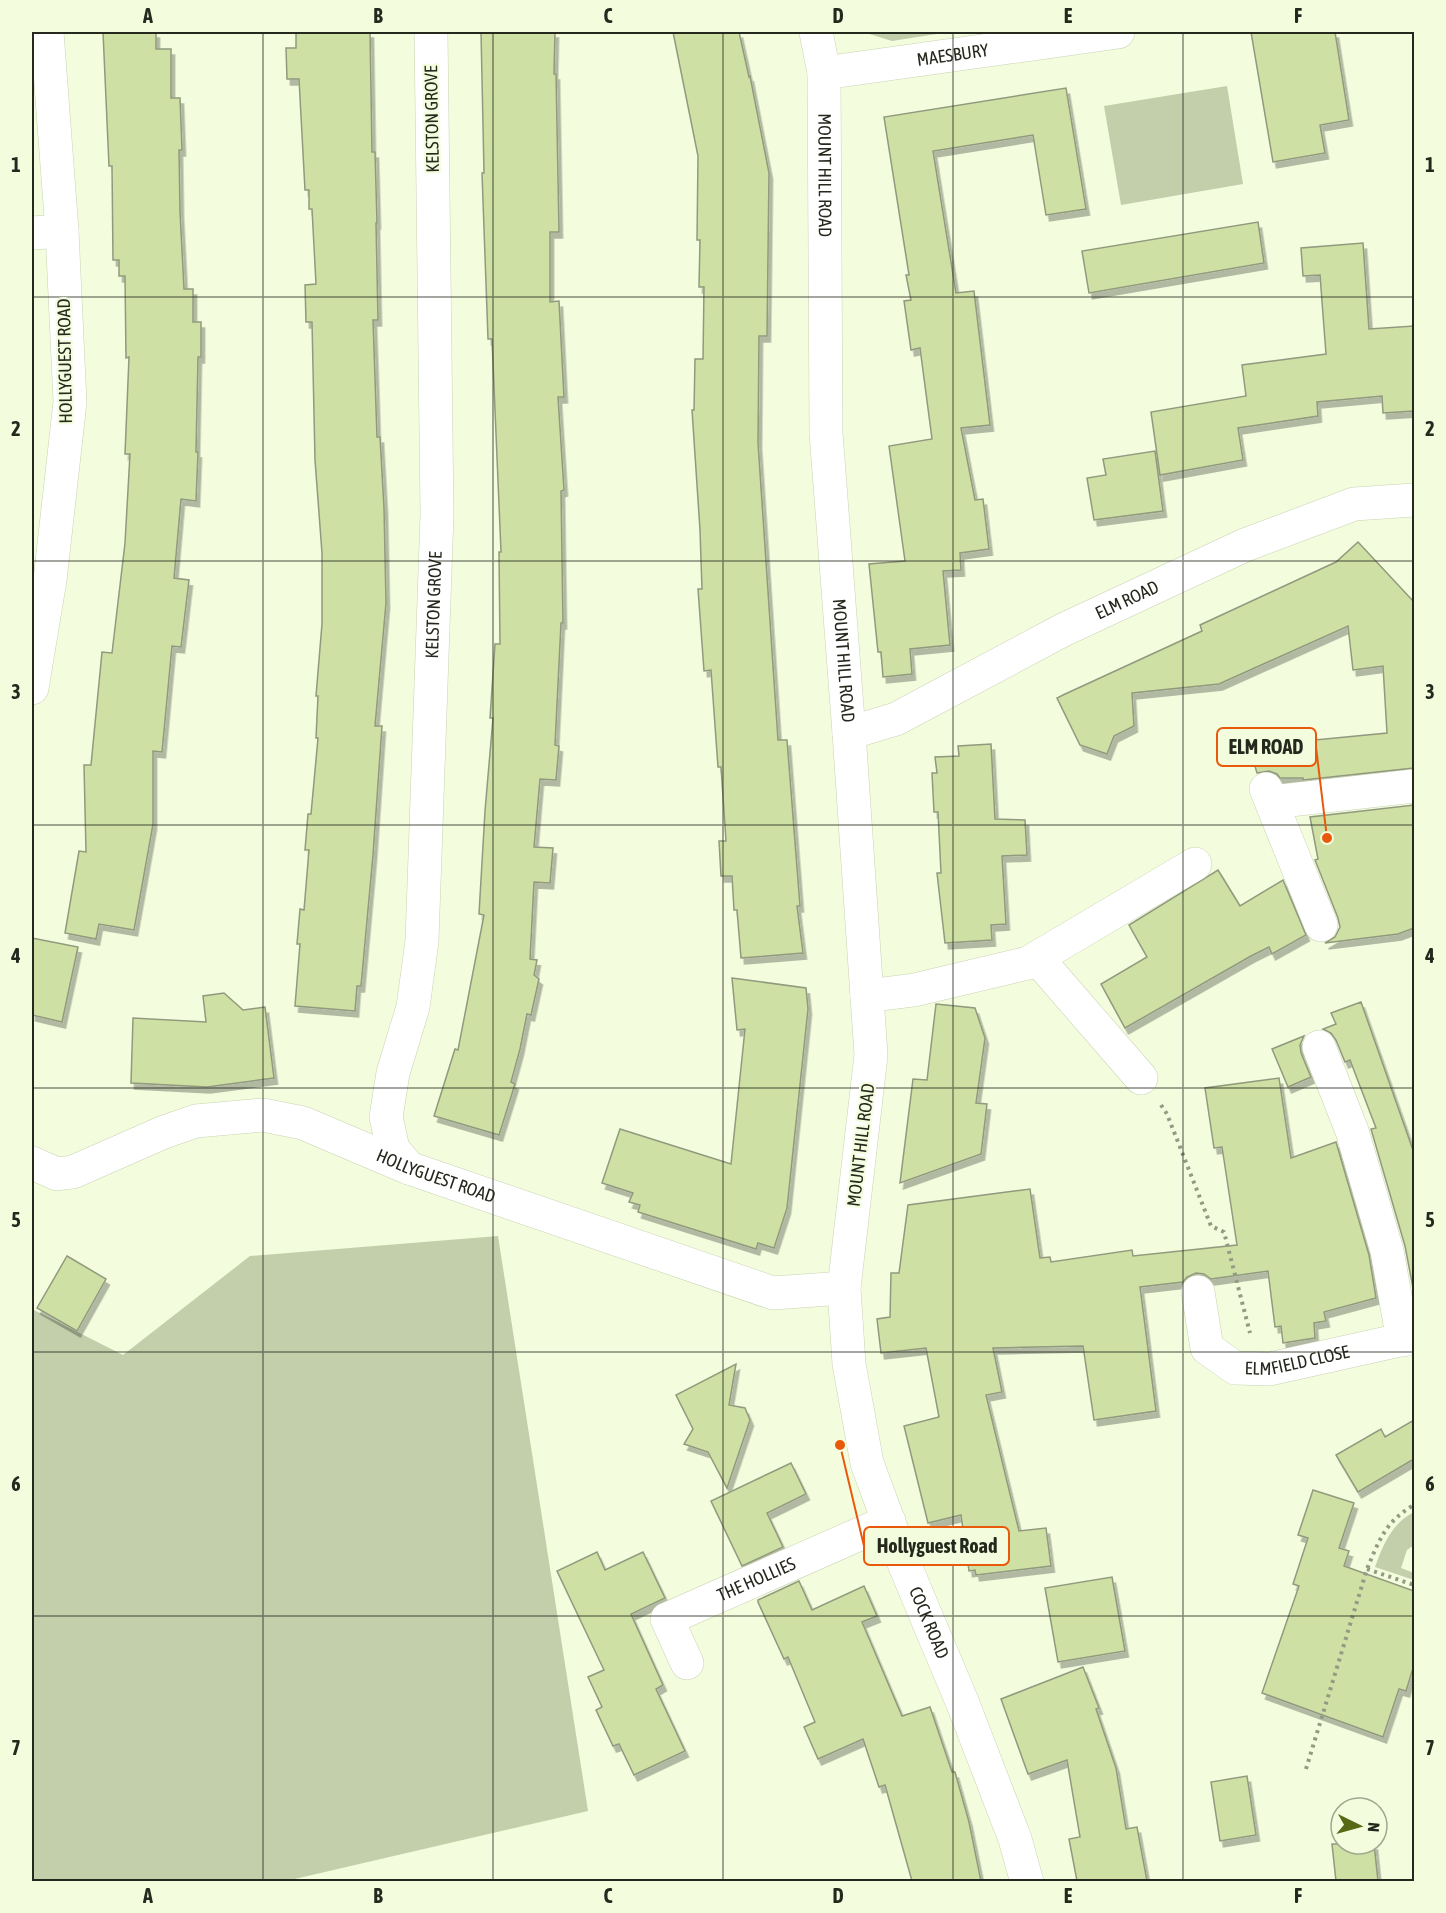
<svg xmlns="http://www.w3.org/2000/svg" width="1446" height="1913" font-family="'Asap Condensed',sans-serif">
  <defs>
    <filter id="shadow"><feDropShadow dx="3.5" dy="6" stdDeviation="0" flood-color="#0004"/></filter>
  </defs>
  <rect width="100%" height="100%" fill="#f3fcdd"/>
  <g fill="#c3ceaa">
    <polygon points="863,32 949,32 892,41"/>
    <polygon points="1227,86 1243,184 1121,205 1104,106"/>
    <polygon points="498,1236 588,1811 286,1881 32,1881 32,1309 123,1355 250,1256"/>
    <path d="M 1414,1512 L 1414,1545 L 1407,1550 L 1401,1568 L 1414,1573 L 1414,1580 L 1375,1567 C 1383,1545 1392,1523 1414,1512 Z"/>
  </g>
  <g fill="#cee0a3" stroke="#919a7e" stroke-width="1.5" filter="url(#shadow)">
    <polygon points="103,32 156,32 156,49 171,49 171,98 180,98 182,150 179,150 180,212 184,289 193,289 193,322 201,322 201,357 198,357 196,452 198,452 196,501 181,499 174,578 189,580 181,647 172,646 162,752 153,751 153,824 140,897 134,930 99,924 96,939 65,933 79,851 86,852 84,765 91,765 102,652 112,653 125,543 130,454 125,454 129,357 126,358 125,276 119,276 119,260 113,260 112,166 109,166"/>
    <polygon points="296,32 370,32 372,152 375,152 377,223 376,223 378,320 373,320 377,437 380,437 384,508 386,603 375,726 382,726 373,855 361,986 357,986 355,1011 295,1006 300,944 297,944 300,909 304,910 309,850 305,850 308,814 311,814 318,738 316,738 318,696 316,696 322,624 322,553 315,460 312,322 306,322 305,285 316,284 312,209 309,209 309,190 305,190 299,79 287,79 286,48 296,48"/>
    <polygon points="481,32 555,32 554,74 556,74 559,232 550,232 550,302 559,301 564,397 558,397 564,490 561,491 563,623 561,623 555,745 559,746 556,780 540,779 534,847 553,848 550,883 534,882 530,959 537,960 534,975 539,979 531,1015 527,1014 520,1049 511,1082 515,1084 499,1135 434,1116 455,1049 458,1050 484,915 479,914 485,811 493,718 490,718 495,644 500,644 499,552 501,552 492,339 488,339 482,173 484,173"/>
    <polygon points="673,32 739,32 749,77 750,76 769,173 767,336 759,336 758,443 778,740 787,740 800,906 797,906 803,953 741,958 737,910 734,910 732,876 721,876 719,841 726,841 721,767 718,767 711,670 704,671 698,589 702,589 700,530 692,410 694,410 695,359 703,359 704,287 699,287 700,240 697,240 698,156"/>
    <polygon points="1251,32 1335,32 1349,120 1320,125 1325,153 1273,162"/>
    <polygon points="1066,88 1086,209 1046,215 1033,135 933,151 956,293 974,291 990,425 961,428 975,500 983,499 989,549 960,553 961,570 943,571 950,645 910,649 912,674 883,677 881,652 878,652 869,564 905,561 889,446 932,439 920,348 911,350 904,301 911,300 906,275 909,275 884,117"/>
    <polygon points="1258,222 1264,263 1089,293 1082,251"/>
    <polygon points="1363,243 1369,329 1414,326 1414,411 1383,413 1382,396 1317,402 1318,416 1238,428 1243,460 1160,475 1151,412 1246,396 1242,365 1326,354 1320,275 1303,276 1301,248"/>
    <polygon points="1155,451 1163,511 1094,520 1087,478 1106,475 1103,459"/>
    <polygon points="1358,542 1414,602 1414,768 1303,780 1303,778 1280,778 1277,774 1269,771 1257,773 1249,747 1292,734 1314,733 1315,740 1387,733 1383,666 1353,670 1348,626 1219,684 1132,693 1134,726 1114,736 1107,754 1080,745 1057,698 1063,695 1202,631 1200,625 1336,562"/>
    <polygon points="991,744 995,819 1025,820 1027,855 1002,856 1006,924 991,925 992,940 945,943 937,873 941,873 938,812 934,812 933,793 932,773 937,773 935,757 959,756 958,746"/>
    <polygon points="1414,805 1414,928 1398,934 1325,943 1335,937 1340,927 1338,918 1315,860 1318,859 1310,817"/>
    <polygon points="1218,870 1240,906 1283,880 1306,935 1272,954 1269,947 1251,956 1125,1028 1101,984 1147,957 1129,925"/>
    <polygon points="32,938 78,947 62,1022 32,1015"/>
    <polygon points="732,978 806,988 808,1009 787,1208 774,1248 758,1243 756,1249 638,1212 640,1205 629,1202 633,1193 602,1183 620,1129 731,1164 745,1029 737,1030"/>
    <polygon points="224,993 243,1010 265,1007 274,1078 207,1087 131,1083 133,1018 206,1022 203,996"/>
    <polygon points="1361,1002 1414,1153 1414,1287 1413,1288 1405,1246 1371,1129 1376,1128 1350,1060 1345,1062 1336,1040 1331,1033 1323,1029 1336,1024 1331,1013"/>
    <polygon points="936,1004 975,1008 985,1038 976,1103 987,1104 981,1154 900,1183 913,1079 927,1080"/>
    <polygon points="1304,1036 1300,1045 1301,1053 1311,1077 1288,1087 1272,1049"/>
    <polygon points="1279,1078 1291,1158 1336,1142 1369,1255 1376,1298 1324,1312 1326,1321 1314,1323 1315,1338 1283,1343 1281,1326 1275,1327 1268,1271 1211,1279 1204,1274 1196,1273 1187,1277 1183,1282 1140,1287 1156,1411 1094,1420 1083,1346 993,1348 1002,1392 986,1395 1019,1531 1046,1528 1051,1566 976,1575 975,1570 969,1571 961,1515 928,1523 904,1426 939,1417 926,1348 881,1353 877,1319 890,1317 891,1273 899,1273 908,1205 1030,1189 1040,1258 1050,1257 1051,1262 1132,1250 1133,1256 1237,1245 1222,1147 1214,1148 1205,1088"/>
    <polygon points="67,1256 106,1279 77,1331 37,1308"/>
    <polygon points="736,1364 729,1405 745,1408 750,1420 727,1488 708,1452 684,1444 693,1429 676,1395"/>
    <polygon points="1414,1420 1414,1459 1358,1492 1336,1455 1381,1429 1385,1437"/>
    <polygon points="791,1463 806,1494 767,1513 783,1547 742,1566 711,1501"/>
    <polygon points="1313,1490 1354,1503 1339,1548 1349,1551 1344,1566 1414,1591 1414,1665 1406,1691 1399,1689 1383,1737 1262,1693 1299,1586 1293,1584 1308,1538 1298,1535"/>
    <polygon points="597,1552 605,1570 643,1552 665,1598 631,1614 663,1685 656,1689 685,1751 634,1775 619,1744 613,1746 596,1710 602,1707 588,1677 604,1670 557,1571"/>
    <polygon points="1112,1577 1125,1651 1058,1662 1045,1588"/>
    <polygon points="799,1581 812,1610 864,1586 877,1616 862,1622 902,1716 930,1707 952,1772 955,1772 969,1822 981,1881 912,1881 885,1785 879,1787 863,1739 818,1759 804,1727 815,1722 788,1657 784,1659 758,1602 758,1600"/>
    <polygon points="1083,1667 1099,1708 1096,1709 1116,1768 1126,1829 1137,1827 1147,1881 1077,1881 1069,1839 1080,1837 1067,1760 1028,1774 1001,1699"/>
    <polygon points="1247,1776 1256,1835 1220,1841 1211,1782"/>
    <polygon points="1332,1844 1374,1844 1378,1881 1336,1881"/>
  </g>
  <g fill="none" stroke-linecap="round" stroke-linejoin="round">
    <g stroke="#c9d3b4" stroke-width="34">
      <g id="minor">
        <path id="s1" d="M 816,32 L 824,73 L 826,433 L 849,733 L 871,1055 L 844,1288 L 849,1364 L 867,1463 L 903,1561 L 963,1704 L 1015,1839 L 1027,1882"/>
        <path id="s2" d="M 824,73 L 1118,32"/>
        <polyline points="32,233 62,231"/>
        <polyline points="32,688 50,580 70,402 62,231 47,32"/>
        <path id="s3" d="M 849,733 L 896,719 L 1063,630 L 1245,545 L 1354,504 L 1414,500"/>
        <polyline points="1266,789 1321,925"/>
        <polyline points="1272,802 1414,786"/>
        <polyline points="1037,958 1141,1078"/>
        <polyline points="867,996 914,990 1028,963 1195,864"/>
        <polyline points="1319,1047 1352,1131 1387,1251 1403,1340"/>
        <path id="s4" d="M 32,1163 L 57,1174 L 73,1172 L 164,1132 L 196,1121 L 263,1115 L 303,1123 L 409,1168 L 773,1293 L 844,1288"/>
        <path id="s5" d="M 409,1168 L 393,1149 L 386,1117 L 393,1073 L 413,1007 L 422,941 L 437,514 L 431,32"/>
        <path id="s6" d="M 1198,1292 L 1207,1348 L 1235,1368 L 1270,1369 L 1414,1337"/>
        <path id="s7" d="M 687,1663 L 667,1619 L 889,1521"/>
      </g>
    </g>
    <g stroke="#949a84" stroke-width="4" stroke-dasharray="3 4.5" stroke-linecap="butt">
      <polyline points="1161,1105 1167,1114 1211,1226 1224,1232 1250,1333"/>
      <polyline points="1367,1569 1414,1585"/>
      <path d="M 1306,1769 L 1367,1569 C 1379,1540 1386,1521 1414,1505"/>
    </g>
    <use href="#minor" stroke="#fff" stroke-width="33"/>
  </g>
  <path fill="none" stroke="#25281d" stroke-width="1.5" stroke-opacity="0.55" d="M 263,32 L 263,1882M 493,32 L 493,1882M 723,32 L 723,1882M 953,32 L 953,1882M 1183,32 L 1183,1882M 32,297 L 1414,297M 32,561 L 1414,561M 32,825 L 1414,825M 32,1088 L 1414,1088M 32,1352 L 1414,1352M 32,1616 L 1414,1616"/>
  <g text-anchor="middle" stroke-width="4.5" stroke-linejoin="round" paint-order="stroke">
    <g font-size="18" fill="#25281d" stroke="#f3fcdd">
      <text dy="6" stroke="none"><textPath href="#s2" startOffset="130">MAESBURY</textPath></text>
      <text transform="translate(432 119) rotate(-91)" y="6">KELSTON GROVE</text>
      <text dy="6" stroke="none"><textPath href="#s1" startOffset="144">MOUNT HILL ROAD</textPath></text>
      <text transform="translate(65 361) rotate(-91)" y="6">HOLLYGUEST ROAD</text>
      <text dy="6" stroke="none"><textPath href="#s3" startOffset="309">ELM ROAD</textPath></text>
      <text dy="6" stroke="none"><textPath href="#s5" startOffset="574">KELSTON GROVE</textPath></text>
      <text dy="6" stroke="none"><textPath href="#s1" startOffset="630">MOUNT HILL ROAD</textPath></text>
      <text transform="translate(861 1145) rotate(-83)" y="6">MOUNT HILL ROAD</text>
      <text dy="6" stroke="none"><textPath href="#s4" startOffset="428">HOLLYGUEST ROAD</textPath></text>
      <text dy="6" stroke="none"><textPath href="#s6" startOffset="154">ELMFIELD CLOSE</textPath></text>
      <text dy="6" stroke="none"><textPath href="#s7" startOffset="146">THE HOLLIES</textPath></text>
      <text dy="6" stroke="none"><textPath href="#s1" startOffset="1608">COCK ROAD</textPath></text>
    </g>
  </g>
  <path fill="none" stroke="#e8590c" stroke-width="2" d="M1327 838L1316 747M840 1445L864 1546"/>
  <g fill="#e8590c" stroke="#f3fcdd" stroke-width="2">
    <circle cx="1327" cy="838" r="6"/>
    <circle cx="840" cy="1445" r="6"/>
  </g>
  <g fill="#f3fcdd" stroke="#e8590c" stroke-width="2">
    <rect x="1217" y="728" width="99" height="38" rx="6"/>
    <rect x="864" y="1527" width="145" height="38" rx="6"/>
  </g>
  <g font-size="20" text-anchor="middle" font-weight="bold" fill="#25281d">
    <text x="1266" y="754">ELM ROAD</text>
    <text x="937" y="1553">Hollyguest Road</text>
  </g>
  <rect width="1446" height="1913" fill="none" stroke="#f3fcdd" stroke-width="66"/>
  <g transform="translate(1359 1826) rotate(95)"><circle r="28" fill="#f3fcdd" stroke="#a1a790" stroke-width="1.5"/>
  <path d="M0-4.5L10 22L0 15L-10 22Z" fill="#576914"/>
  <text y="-9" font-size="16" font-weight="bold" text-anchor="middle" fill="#25281d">N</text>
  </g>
  <rect x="33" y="33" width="1380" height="1847" fill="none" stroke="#25281d" stroke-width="2"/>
  <g font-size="20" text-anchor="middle" font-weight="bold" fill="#25281d">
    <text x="148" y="23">A</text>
    <text x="378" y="23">B</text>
    <text x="608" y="23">C</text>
    <text x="838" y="23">D</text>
    <text x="1068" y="23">E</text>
    <text x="1298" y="23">F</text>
    <text x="16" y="172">1</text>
    <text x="1430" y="172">1</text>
    <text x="16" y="436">2</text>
    <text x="1430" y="436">2</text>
    <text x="16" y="699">3</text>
    <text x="1430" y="699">3</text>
    <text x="16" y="963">4</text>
    <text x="1430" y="963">4</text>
    <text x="16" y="1227">5</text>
    <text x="1430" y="1227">5</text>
    <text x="16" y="1491">6</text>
    <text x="1430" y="1491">6</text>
    <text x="16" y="1755">7</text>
    <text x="1430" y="1755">7</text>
    <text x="148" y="1903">A</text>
    <text x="378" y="1903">B</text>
    <text x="608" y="1903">C</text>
    <text x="838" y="1903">D</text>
    <text x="1068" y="1903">E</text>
    <text x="1298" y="1903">F</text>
  </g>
</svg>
